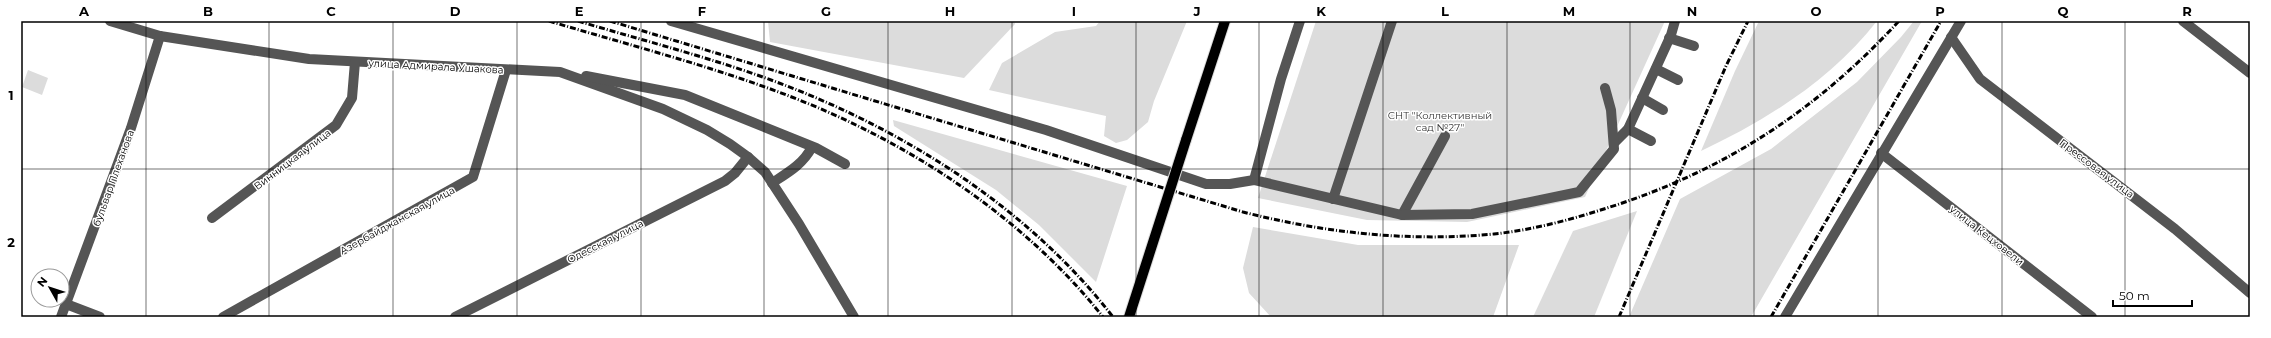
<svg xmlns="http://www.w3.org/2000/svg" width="2271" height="338" font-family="Montserrat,sans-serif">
  <rect width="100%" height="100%" fill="#fff"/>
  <g fill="#dcdcdc">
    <polygon points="768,21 1014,21 1015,24 964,78 770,42"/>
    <polygon points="1100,21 1187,21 1154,101 1148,122 1127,140 1116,143 1104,136 1106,116 989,90 1002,63 1055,32 1096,26"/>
    <polygon points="1316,21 1665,21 1585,197 1467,222 1367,220 1258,198"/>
    <path d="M 1759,21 L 1877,21 C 1832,79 1767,120 1701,151 L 1735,71 Z"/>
    <polygon points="1914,21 1922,21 1751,317 1629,317 1680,199 1771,149 1857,82 1901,37"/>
    <polygon points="28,70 48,78 42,95 22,87"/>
    <polygon points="893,120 1127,186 1096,282 1039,225 996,190 894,126"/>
    <polygon points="1637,211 1594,317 1533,317 1573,231"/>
    <polygon points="1253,227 1358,245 1519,245 1493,317 1271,317 1249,293 1243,268"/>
  </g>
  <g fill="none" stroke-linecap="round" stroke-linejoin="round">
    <g stroke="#dbdbdb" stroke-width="12">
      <polyline id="major" points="1186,140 1225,21"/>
    </g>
    <g stroke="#555" stroke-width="10">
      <polyline points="110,21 160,36 309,59 560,72 663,109 707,130 730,144 748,157 765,172 799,224 854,317"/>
      <polyline points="671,21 1046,130 1206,184 1230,184 1254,180 1402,215 1445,136"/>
      <polyline points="2183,21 2250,73"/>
      <polyline points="1951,37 1980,79 2175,229 2250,293"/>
      <polyline points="1669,38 1694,46"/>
      <polyline points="1656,69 1678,80"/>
      <polyline points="586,76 685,95 816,148 845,164"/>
      <polyline points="1642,98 1663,110"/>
      <polyline points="1628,129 1651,141"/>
      <polyline points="1614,143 1628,129 1671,35 1675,21"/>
      <polyline points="1881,153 2092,317"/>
      <polyline points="1254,180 1281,79 1300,21"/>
      <path d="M 772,183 C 789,172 803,164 812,147"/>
      <polyline points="1333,199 1392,21"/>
      <polyline points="1402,215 1472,214 1579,192 1614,149 1611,110 1605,88"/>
      <polyline points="212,218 336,125 352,98 355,62"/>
      <polyline points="66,304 100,317"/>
      <polyline points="61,317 131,128 160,36"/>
      <polyline points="223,317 473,177 506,70"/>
      <polyline points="455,317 725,181 735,173 748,157"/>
      <polyline points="1785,317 1961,21"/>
    </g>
    <use href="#major" stroke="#000" stroke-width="10"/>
    <g stroke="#000" stroke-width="3" stroke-dasharray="6 2 1 2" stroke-linecap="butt">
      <path d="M 549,21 C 652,52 760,78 856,125 C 949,170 1039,236 1103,317"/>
      <path d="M 578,21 C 648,42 720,60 787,86 C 911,134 1031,211 1113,317"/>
      <path d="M 610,21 L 1243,212 C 1325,233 1409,242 1494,234 C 1532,230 1570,220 1607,208 C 1724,171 1816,111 1899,21"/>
      <polyline points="1619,317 1726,66 1748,21"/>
      <polyline points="1771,317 1941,21"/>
    </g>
    <g stroke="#dbdbdb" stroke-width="12" stroke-linecap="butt">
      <polyline id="major-bridge" points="1129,317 1186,140"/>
    </g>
    <use href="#major-bridge" stroke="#000" stroke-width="10"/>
  </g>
  <path fill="none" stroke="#000" stroke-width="1" stroke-opacity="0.55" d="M 146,21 L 146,317M 269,21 L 269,317M 393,21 L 393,317M 517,21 L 517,317M 641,21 L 641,317M 764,21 L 764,317M 888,21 L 888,317M 1012,21 L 1012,317M 1136,21 L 1136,317M 1259,21 L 1259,317M 1383,21 L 1383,317M 1507,21 L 1507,317M 1630,21 L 1630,317M 1754,21 L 1754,317M 1878,21 L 1878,317M 2002,21 L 2002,317M 2125,21 L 2125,317M 21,169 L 2250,169"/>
  <g text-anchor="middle" stroke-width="3" stroke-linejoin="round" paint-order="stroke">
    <g font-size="10" fill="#000" stroke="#fff">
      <text transform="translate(436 66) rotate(3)" y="4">улица Адмирала Ушакова</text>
      <text transform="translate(292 159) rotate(-37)" y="4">Винницкая улица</text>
      <text transform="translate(2097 168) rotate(37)" y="4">Прессовая улица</text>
      <text transform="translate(113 178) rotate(-70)" y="4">бульвар Плеханова</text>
      <text transform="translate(397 220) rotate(-29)" y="4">Азербайджанская улица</text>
      <text transform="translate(1987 235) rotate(38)" y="4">улица Кецховели</text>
      <text transform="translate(605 241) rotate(-27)" y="4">Одесская улица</text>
    </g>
    <g font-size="10" fill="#333" stroke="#fff">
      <text x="1440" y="119">СНТ "Коллективный<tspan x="1440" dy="12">сад №27"</tspan></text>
    </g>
  </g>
  <rect width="2271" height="338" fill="none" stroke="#ffffff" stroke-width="44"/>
  <g transform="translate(50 288) rotate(309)"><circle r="19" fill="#ffffff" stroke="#999999"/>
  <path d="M0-3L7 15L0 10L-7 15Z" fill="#000000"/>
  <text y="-6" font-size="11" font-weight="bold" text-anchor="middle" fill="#000000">N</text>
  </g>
  <path d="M2113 300v6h79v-6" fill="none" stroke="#000000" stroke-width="2"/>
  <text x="2119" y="300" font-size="12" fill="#000000" stroke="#ffffff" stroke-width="3" paint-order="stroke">50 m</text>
  <rect x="22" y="22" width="2227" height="294" fill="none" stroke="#000" stroke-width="1.5"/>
  <g font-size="13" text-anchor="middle" font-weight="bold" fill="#000">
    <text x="84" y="16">A</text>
    <text x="208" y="16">B</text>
    <text x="331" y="16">C</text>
    <text x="455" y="16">D</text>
    <text x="579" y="16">E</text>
    <text x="702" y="16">F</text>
    <text x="826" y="16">G</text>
    <text x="950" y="16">H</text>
    <text x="1074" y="16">I</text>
    <text x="1197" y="16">J</text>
    <text x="1321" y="16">K</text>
    <text x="1445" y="16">L</text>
    <text x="1569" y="16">M</text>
    <text x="1692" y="16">N</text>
    <text x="1816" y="16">O</text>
    <text x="1940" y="16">P</text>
    <text x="2063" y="16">Q</text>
    <text x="2187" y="16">R</text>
    <text x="11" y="100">1</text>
    <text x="11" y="247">2</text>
  </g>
</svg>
